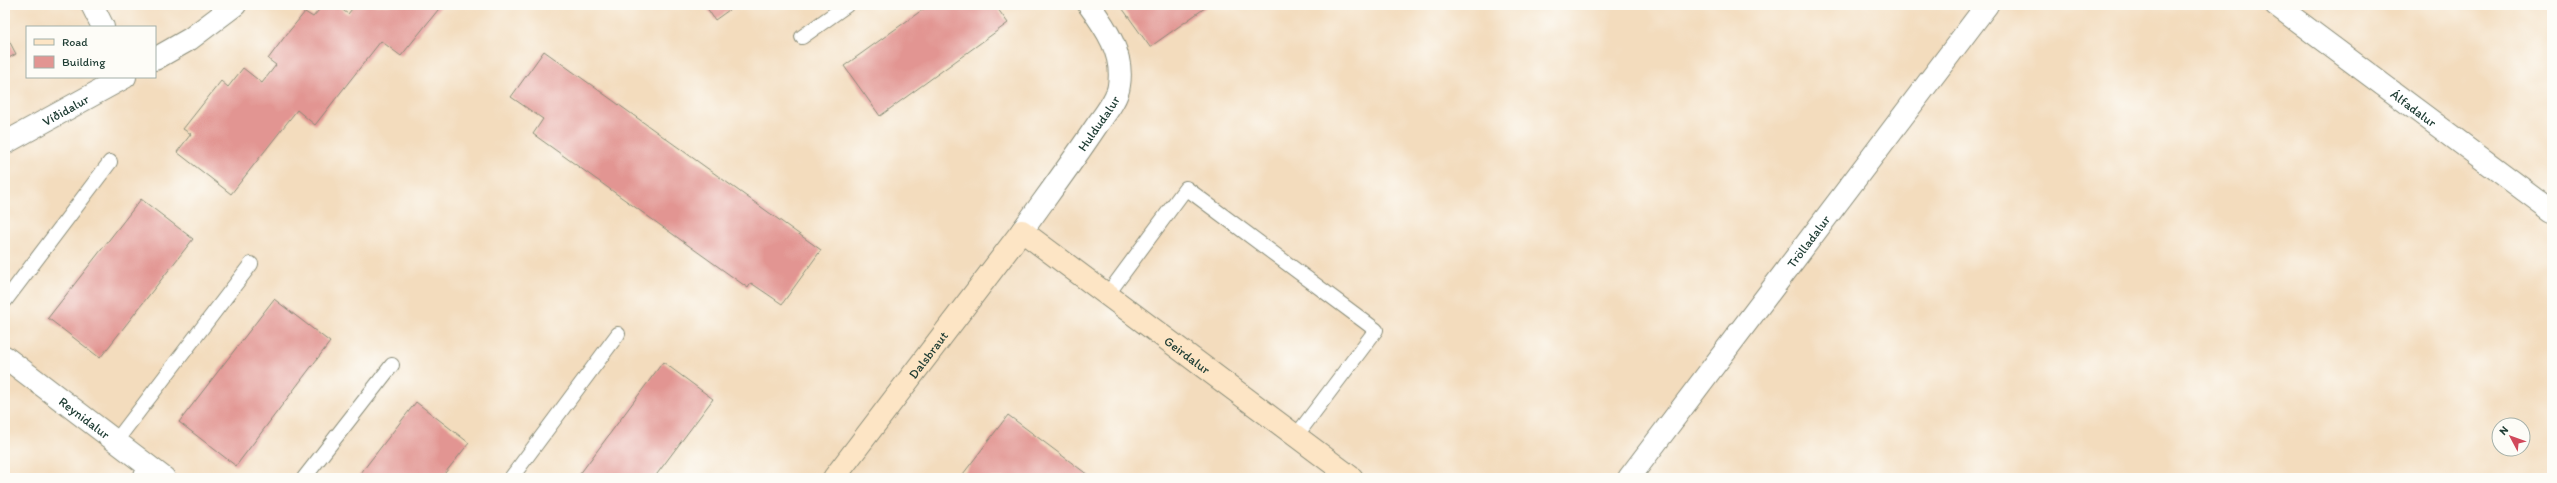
<svg xmlns="http://www.w3.org/2000/svg" width="2557" height="483" font-family="Itim,sans-serif">
  <rect width="100%" height="100%" fill="#fdfcf7"/>
  <filter id="ink" filterUnits="userSpaceOnUse"><feTurbulence type="fractalNoise" baseFrequency=".025" numOctaves="2"/><feDisplacementMap in="SourceGraphic" scale="8" xChannelSelector="R" yChannelSelector="G"/><feConvolveMatrix kernelMatrix="1 2 1 2 8 2 1 2 1" color-interpolation-filters="sRGB"/></filter>
  <filter id="wash" filterUnits="userSpaceOnUse"><feTurbulence type="fractalNoise" baseFrequency=".012" numOctaves="4" result="noise"/><feDisplacementMap in="SourceGraphic" scale="16" xChannelSelector="R" yChannelSelector="G"/><feGaussianBlur stdDeviation="0.9" result="paint"/><feColorMatrix in="noise" values="0 0 0 0 0 0 0 0 0 0 0 0 0 0 0 0 0 1.4 0 .05"/><feComposite in="paint" operator="in"/></filter>
  <g filter="url(#wash)">
    <rect width="100%" height="100%" fill="#f3dcbd"/>
    <g id="blocks">
      <g fill="#e29592">
        <polygon points="323,5 336,5 348,14 355,5 442,5 401,56 381,41 315,125 297,110 231,194 177,152 191,134 183,129 221,81 228,87 243,68 262,83 276,65 268,59 286,35 305,12 313,17"/>
        <polygon points="705,5 736,5 715,20"/>
        <polygon points="929,5 995,5 1008,23 880,116 844,66"/>
        <polygon points="1120,5 1209,5 1150,47"/>
        <polygon points="5,33 16,54 5,60"/>
        <polygon points="544,51 821,250 782,304 751,283 748,288 533,134 543,119 511,97"/>
        <polygon points="141,199 193,239 100,358 48,318"/>
        <polygon points="274,299 330,342 236,466 179,422"/>
        <polygon points="663,362 713,399 654,478 577,478"/>
        <polygon points="416,402 469,443 441,478 357,478"/>
        <polygon points="1008,415 1092,478 960,478"/>
      </g>
    </g>
  </g>
  <g filter="url(#ink)">
    <use href="#blocks" fill-opacity="0" stroke="#898c78" stroke-width="1"/>
    <g fill="none" stroke-linecap="round" stroke-linejoin="round">
      <g stroke="#898c78" stroke-width="16">
        <g id="lane">
          <polyline points="802,37 847,5"/>
          <polyline points="1107,295 1186,188 1376,330 1296,436"/>
          <polyline points="5,301 110,162"/>
          <polyline points="116,441 251,264"/>
          <polyline points="139,478 148,466"/>
          <polyline points="304,478 392,365"/>
          <polyline points="511,478 618,334"/>
        </g>
      </g>
      <g stroke="#898c78" stroke-width="24">
        <g id="street">
          <polyline points="92,5 103,27"/>
          <path id="s1" d="M 2276,5 L 2552,211"/>
          <polyline points="155,59 190,39 235,5"/>
          <path id="s2" d="M 5,143 L 125,77"/>
          <path id="s3" d="M 1022,231 C 1047,196 1073,161 1097,125 C 1105,114 1118,98 1119,85 C 1124,54 1106,28 1089,5"/>
          <path id="s4" d="M 5,357 L 164,478"/>
          <path id="s5" d="M 1629,478 L 1987,5"/>
        </g>
      </g>
      <g stroke="#898c78" stroke-width="24">
        <g id="secondary">
          <path id="s6" d="M 834,478 L 1022,231 L 1352,478"/>
        </g>
      </g>
      <use href="#lane" stroke="#fff" stroke-width="14"/>
      <use href="#street" stroke="#fff" stroke-width="22"/>
      <use href="#secondary" stroke="#fde5c5" stroke-width="22"/>
    </g>
  </g>
  <g text-anchor="middle" stroke-width="3" stroke-linejoin="round" paint-order="stroke">
    <g font-size="13" fill="#1f3d34" stroke="#fdfcf7">
      <text dy="5" stroke="none"><textPath href="#s1" startOffset="172">Álfadalur</textPath></text>
      <text dy="5" stroke="none"><textPath href="#s2" startOffset="69">Víðidalur</textPath></text>
      <text dy="5" stroke="none"><textPath href="#s3" startOffset="132">Huldudalur</textPath></text>
      <text dy="5" stroke="none"><textPath href="#s5" startOffset="297">Trölladalur</textPath></text>
      <text dy="5" stroke="none"><textPath href="#s6" startOffset="155">Dalsbraut</textPath></text>
      <text dy="5" stroke="none"><textPath href="#s6" startOffset="517">Geirdalur</textPath></text>
      <text dy="5" stroke="none"><textPath href="#s4" startOffset="100">Reynidalur</textPath></text>
    </g>
  </g>
  <rect width="2557" height="483" fill="none" stroke="#fdfcf7" stroke-width="20"/>
  <rect x="26" y="26" width="130" height="52" fill="#fdfcf7" stroke="#a4b0a9"/>
  <rect x="34" y="39" width="20" height="6" fill="#fde5c5" stroke="#a4b0a9"/>
  <text x="62" y="46" font-size="12" fill="#1f3d34">Road</text>
  <rect x="34" y="56" width="20" height="12" fill="#e29592" stroke="#a4b0a9"/>
  <text x="62" y="66" font-size="12" fill="#1f3d34">Building</text>
  <g transform="translate(2511 437) rotate(311)"><circle r="19" fill="#fdfcf7" stroke="#a4b0a9"/>
  <path d="M0-3L7 15L0 10L-7 15Z" fill="#d1495b"/>
  <text y="-6" font-size="11" font-weight="bold" text-anchor="middle" fill="#1f3d34">N</text>
  </g>
</svg>
